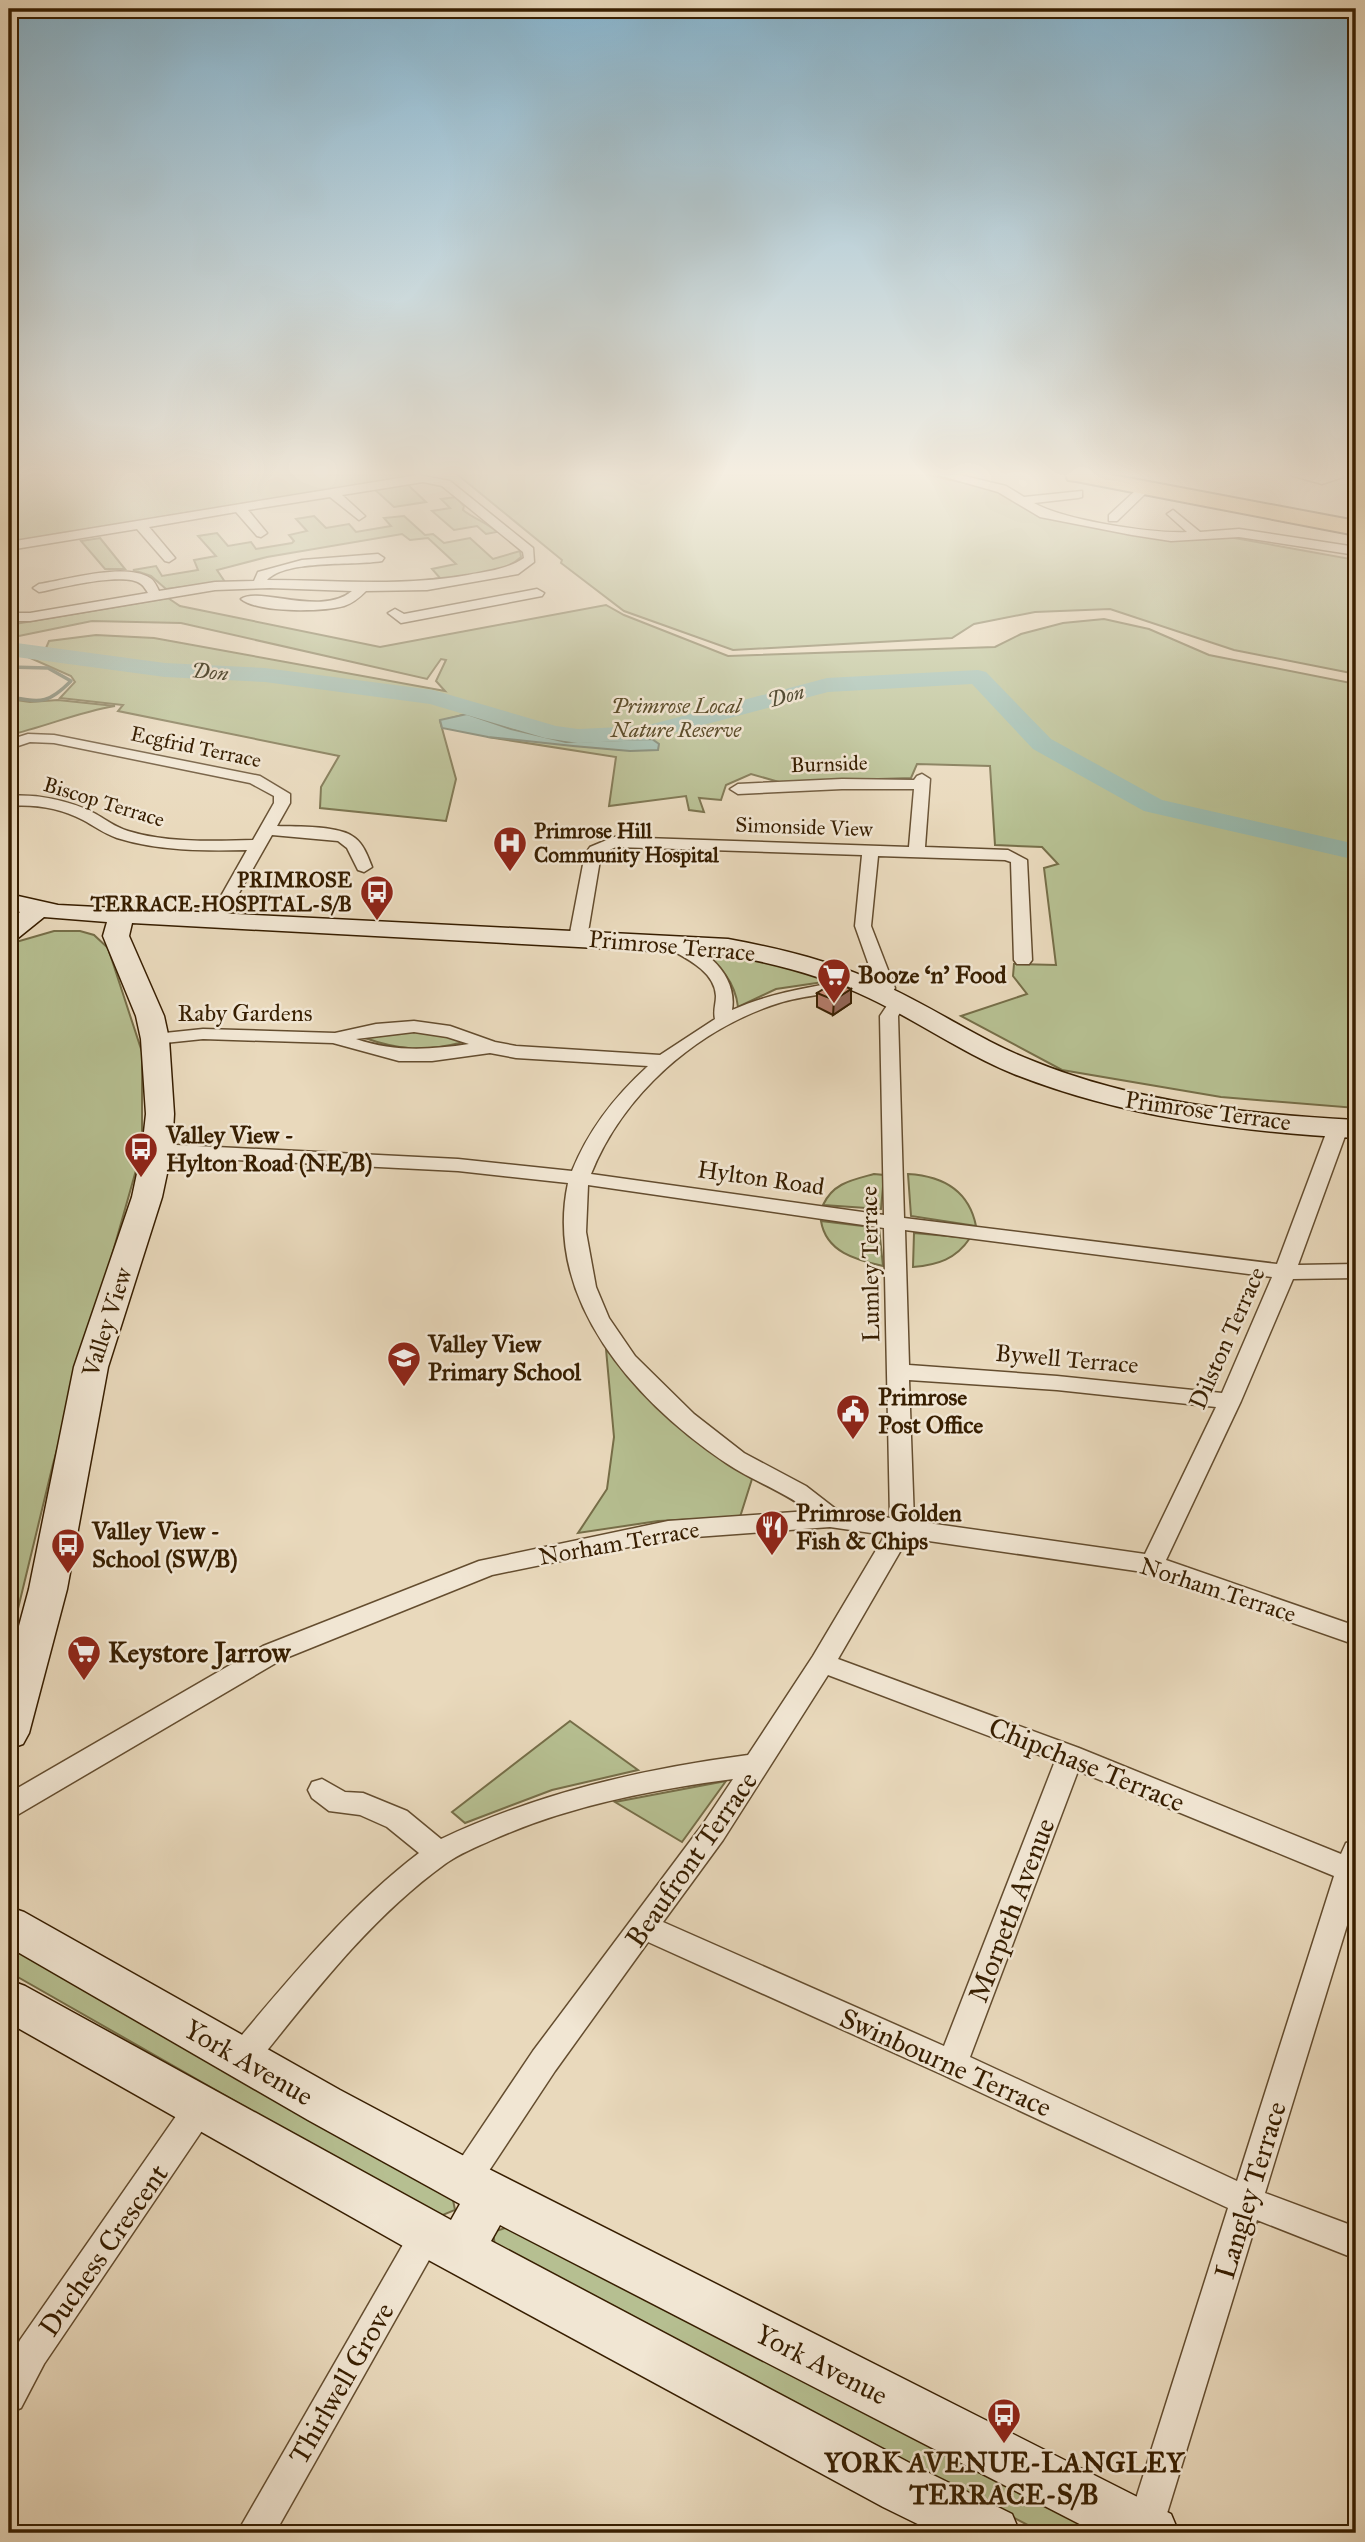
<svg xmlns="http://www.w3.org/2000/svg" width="1365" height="2542" font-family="'IM FELL Great Primer',serif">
  <rect width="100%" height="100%" fill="#e9d9bc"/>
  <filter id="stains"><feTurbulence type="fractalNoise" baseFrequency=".00286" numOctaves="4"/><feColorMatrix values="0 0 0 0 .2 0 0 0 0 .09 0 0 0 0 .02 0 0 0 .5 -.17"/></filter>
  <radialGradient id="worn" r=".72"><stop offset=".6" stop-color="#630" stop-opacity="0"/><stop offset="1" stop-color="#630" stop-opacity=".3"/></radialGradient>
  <g fill="#b6bf91" stroke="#766e48" stroke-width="2">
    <polygon points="9,475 419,475 9,542"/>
    <polygon points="458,475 928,475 997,490 1041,515 1140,535 1218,535 1356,560 1356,674 1234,650 1110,609 1035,612 974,624 952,638 733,650 624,611 561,563 562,560"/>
    <polygon points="406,483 426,502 394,507 373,488"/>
    <path d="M 456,497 L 464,506 L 463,510 C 474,519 486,522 497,532 L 486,534 L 477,526 L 454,530 L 432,511 L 450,508 L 441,499 Z"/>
    <path d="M 314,516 L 326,528 L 349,524 L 356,532 L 391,526 L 384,518 L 404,516 L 425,535 L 433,534 L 444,543 L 470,538 L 493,559 L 520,551 L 521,557 C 500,578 444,580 414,582 L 440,578 L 432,569 L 456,564 L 428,538 L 410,540 L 402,534 L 267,557 L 217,570 L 225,582 L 166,589 L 151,576 L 133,570 L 156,566 L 162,576 L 198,570 L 194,560 L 216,556 L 198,536 L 217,533 L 228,546 L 251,542 L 256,549 L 292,543 L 294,541 L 289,535 L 307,531 L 296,519 Z"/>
    <polygon points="100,538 125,569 105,569 81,541"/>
    <polygon points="168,598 180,606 380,647 606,605 624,615 728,656 995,647 1021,634 1063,623 1104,619 1149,629 1209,655 1356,684 1356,1108 1221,1097 1062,1070 961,1016 1027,994 1013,976 1014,964 1056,965 1044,868 1058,864 1042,847 995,845 990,766 917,764 911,778 779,782 751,774 726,785 721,800 699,798 704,812 689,810 686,796 609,806 616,757 488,737 466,714 440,721 456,779 446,821 320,808 321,787 339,756 118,711 123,705 60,698 75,682 71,676 28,657 35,654 43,655 49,641 96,635 154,638 445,691 436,681 446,660 441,659 427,679 181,623 92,621 9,638 9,625"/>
    <path d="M 9,699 L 30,702 L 58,700 L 115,706 C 78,712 45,727 9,735 Z"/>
    <polygon points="54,931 80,931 94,935 108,948 142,1052 142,1149 53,1464 9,1646 9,944"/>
    <path d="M 701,951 L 721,951 L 837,980 L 776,989 L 738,1007 C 735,981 720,966 701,951 Z"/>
    <path d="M 412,1030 L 441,1034 L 464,1042 C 424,1052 401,1051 362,1037 Z"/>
    <path d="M 874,1174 L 884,1175 L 881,1209 L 823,1205 C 833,1183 852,1180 874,1174 Z"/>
    <path d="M 908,1174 C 943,1176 969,1191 976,1226 L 911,1216 Z"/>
    <path d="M 821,1221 L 879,1228 L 883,1266 C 856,1260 826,1252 821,1221 Z"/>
    <path d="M 914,1233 L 970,1238 C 956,1259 938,1265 913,1267 Z"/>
    <path d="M 606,1349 C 649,1400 698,1442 752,1479 L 740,1517 L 658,1521 L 578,1533 L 607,1489 L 614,1437 Z"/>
    <polygon points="570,1721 638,1770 552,1790 465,1823 452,1812"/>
    <polygon points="726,1781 682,1842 615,1802"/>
    <polygon points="9,1944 452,2195 455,2210 438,2217 9,1972"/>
    <polygon points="508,2227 1092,2526 1095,2533 1043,2533 495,2246 493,2232"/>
  </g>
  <polygon fill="#97baaf" stroke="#717c69" stroke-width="2" points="467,714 511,729 566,742 652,739 659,744 658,750 630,751 573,746 488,737 442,728 440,720"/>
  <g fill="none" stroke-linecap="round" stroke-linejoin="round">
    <path stroke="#717c69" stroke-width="3.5" d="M 9,667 L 48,668 L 71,681 C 47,705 41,702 9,697"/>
    <polygon fill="#97baaf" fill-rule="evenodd" points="9,642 165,663 265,668 433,690 556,726 578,729 645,726 827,678 978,670 986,672 1051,739 1162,800 1356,844 1356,860 1144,811 1033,749 972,684 828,692 646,740 578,743 545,738 430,704 265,682 165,677 9,656"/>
    <g stroke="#644d2f" stroke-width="3">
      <g id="street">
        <path d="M 418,475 L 450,481 L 533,548 L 534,562 L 518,574 L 427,590 L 366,591 C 359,598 353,603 344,606 C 322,612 258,613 241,599 C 258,586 322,617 352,591 L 270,588 L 215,590 L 30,621 L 9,621 L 9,613 L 30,613 L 148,593 C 146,590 144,586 141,584 C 125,571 60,588 39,592 L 33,588 L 39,584 C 66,580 125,562 150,578 C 154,580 157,587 159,591 L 215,582 L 254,581 L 258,572 L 302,560 L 378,554 L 384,558 L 382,561 C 355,566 287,559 267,580 C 336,580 399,587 468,575 C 488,571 506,570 524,558 L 523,552 L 442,486 L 423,482 L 342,495 L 365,516 L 359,520 L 330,497 L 248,510 L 267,533 L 261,537 L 257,536 L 236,512 L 149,527 L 175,558 L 169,562 L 165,561 L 137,529 L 9,550 L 9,542 Z"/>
        <path d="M 938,475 L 960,475 L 1006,486 L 1024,497 L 1082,491 L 1082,497 L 1078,498 L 1034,503 C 1063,520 1153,534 1187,532 L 1167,514 L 1173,510 L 1200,532 L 1239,529 L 1356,547 L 1356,555 L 1239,537 L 1171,541 L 1132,535 L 1040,517 L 998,492 Z"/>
        <polygon points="1290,475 1342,475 1343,477 1322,484"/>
        <polygon points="1135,491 1145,494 1117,521 1109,521 1109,515"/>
        <polygon points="537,589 544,593 542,596 401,623 388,613 395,609 404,614"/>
        <path d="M 28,734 L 54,735 L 260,776 L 290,794 L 290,803 L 277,826 C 297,827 340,825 355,838 C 364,845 368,857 372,867 L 364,872 L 358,870 L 347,848 L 338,841 L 272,835 L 222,923 L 210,923 L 208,919 L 247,850 C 204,851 159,851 117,838 C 105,834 94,826 83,820 C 60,808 35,804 9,806 L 9,796 C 37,794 68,800 94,813 C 105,819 115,827 128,831 C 167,843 212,841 253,840 L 274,803 L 274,796 L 250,783 L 54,743 L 30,742 L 9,749 L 9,740 Z"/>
        <polygon points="922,774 930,779 925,847 1008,850 1027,860 1032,960 1029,964 1017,964 1014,960 1011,862 1005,860 878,856 871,926 895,988 889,998 883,999 874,994 877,988 855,926 862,855 616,847 601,854 587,938 578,943 569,938 585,854 590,847 614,837 909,847 914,789 842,789 738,794 730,789 738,784 842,779 914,780 917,776"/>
        <path d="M 670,937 C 703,945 738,974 732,1010 C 772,992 810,988 852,979 L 861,984 L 852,989 C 828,994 802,996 779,1003 C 697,1029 623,1094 591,1174 L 884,1215 L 880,1016 L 892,998 L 898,997 L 907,1002 L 898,1016 L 904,1218 L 1277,1264 L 1328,1128 L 1338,1122 L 1348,1128 L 1298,1265 L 1356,1264 L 1356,1278 L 1293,1279 L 1241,1401 L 1166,1560 L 1356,1626 L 1356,1645 L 1150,1573 L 908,1538 L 838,1659 L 1079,1748 L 1341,1854 L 1346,1843 L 1356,1840 L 1356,1896 L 1265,2193 L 1356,2227 L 1356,2259 L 1257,2220 L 1161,2533 L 1127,2533 L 1126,2530 L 1228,2208 L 941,2074 L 648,1942 L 555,2071 L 475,2192 L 464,2196 L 453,2192 L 448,2181 L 453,2170 L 533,2051 L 703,1824 L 733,1779 C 650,1790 568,1806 492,1840 C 476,1847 459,1854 445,1864 C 369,1919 311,1996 253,2068 L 242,2072 L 231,2068 L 227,2058 L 231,2048 C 289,1979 347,1908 419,1853 L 387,1827 L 360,1815 L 329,1811 L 312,1798 L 308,1790 L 312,1782 L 322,1779 L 345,1792 L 363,1793 L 407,1811 L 441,1839 C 539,1793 641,1769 748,1755 L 813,1656 L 885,1535 L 830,1527 L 668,1539 L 492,1575 L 281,1660 L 19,1814 L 9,1817 L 9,1793 L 263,1646 L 479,1561 L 668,1521 L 809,1511 C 784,1491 752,1481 726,1463 C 636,1402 543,1301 568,1183 L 458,1171 L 157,1156 L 147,1150 L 157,1144 L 458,1159 L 572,1171 C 589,1129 615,1096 648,1066 L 516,1058 L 490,1053 L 432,1061 L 399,1061 L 333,1043 L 203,1039 L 155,1044 L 146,1039 L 155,1034 L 203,1029 L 335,1033 L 376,1024 L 414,1021 L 450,1026 L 495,1042 L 516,1046 L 660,1055 L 715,1019 C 713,1010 716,1004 716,996 C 715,970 683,957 664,946 L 661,942 L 664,938 ZM 414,1032 L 447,1037 L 469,1044 C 429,1050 394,1052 356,1039 ZM 588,1185 L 884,1228 L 890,1518 L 837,1510 L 806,1486 L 744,1453 L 694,1414 L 635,1356 L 609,1318 L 596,1287 L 586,1232 ZM 905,1230 L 1272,1277 L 1222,1393 L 1057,1376 L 909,1365 ZM 909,1380 L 1057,1390 L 1216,1407 L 1145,1554 L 914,1521 ZM 828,1675 L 1055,1761 L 944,2046 L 663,1922 L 723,1840 ZM 1078,1771 L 1334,1876 L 1237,2181 L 970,2057 Z"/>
        <polygon points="201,2092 212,2096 216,2106 212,2116 44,2364 21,2408 9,2413 9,2362 20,2340 190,2096"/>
        <polygon points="427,2217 438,2222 443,2233 438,2244 275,2533 237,2533 416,2222"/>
      </g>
    </g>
    <g stroke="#371e00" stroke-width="3">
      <g id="secondary">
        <path d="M 9,894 L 58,905 L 728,939 C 783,949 835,962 886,986 C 936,1009 981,1041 1033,1061 C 1136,1103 1246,1114 1356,1120 L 1356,1138 C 1240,1132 1123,1117 1014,1074 C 964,1054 918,1021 869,998 C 824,976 777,964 728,955 L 132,923 L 129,936 L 164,1016 L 169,1039 L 174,1114 L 172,1150 L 162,1197 L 108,1367 L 67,1589 L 29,1733 L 23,1744 L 9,1749 L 9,1663 L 29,1589 L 74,1367 L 132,1197 L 142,1150 L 146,1114 L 141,1039 L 136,1016 L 103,936 L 107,922 L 44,917 L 18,938 L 9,941 L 9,921 L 20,912 L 9,909 Z"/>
        <polygon points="9,1907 24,1912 340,2090 481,2165 1171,2514 1179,2533 1097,2533 500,2225 491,2241 921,2469 1012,2514 1020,2533 936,2533 883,2507 410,2250 9,2023 9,1980 25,1986 451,2220 460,2204 308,2120 9,1947"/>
      </g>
    </g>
    <g stroke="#371e00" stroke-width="4">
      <polygon id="highway" points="1066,475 1112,475 1356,521 1356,535 1076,481 1068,480"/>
    </g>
    <use href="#street" fill="#f1e6d3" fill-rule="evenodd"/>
    <use href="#secondary" fill="#f1e6d3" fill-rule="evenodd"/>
    <use href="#highway" fill="#e4bc7e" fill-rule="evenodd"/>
  </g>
  <polygon fill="#b57d6c" stroke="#371e00" stroke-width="2" points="851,989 851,1003 833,1015 817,1007 817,993"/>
  <polygon fill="#936658" stroke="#371e00" stroke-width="2" points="851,989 851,1003 833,1015 834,1000"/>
  <polygon fill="#d2917e" stroke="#371e00" stroke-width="2" points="835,982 851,989 834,1000 817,993"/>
  <linearGradient id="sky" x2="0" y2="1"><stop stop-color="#87b6d1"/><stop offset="0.57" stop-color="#f5eee1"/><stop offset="1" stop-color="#f5eee1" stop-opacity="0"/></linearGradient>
  <rect width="1365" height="831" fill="url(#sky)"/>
  <defs>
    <g id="hospital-pin" transform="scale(1.75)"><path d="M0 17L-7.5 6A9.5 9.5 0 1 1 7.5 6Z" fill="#8f2418" stroke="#f1e6d3"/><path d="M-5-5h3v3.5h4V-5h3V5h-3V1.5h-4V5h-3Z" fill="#fff"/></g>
    <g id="bus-pin" transform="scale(1.75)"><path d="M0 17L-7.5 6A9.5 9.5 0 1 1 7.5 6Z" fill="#8f2418" stroke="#f1e6d3"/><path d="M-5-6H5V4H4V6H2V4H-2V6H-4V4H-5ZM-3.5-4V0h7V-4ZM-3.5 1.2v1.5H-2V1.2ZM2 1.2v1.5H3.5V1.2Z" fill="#fff"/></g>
    <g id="supermarket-pin" transform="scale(1.75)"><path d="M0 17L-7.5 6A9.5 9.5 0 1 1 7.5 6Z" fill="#8f2418" stroke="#f1e6d3"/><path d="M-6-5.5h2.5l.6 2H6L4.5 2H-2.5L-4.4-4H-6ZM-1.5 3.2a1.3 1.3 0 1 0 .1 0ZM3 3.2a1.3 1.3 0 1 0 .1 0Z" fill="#fff"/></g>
    <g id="school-pin" transform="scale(1.75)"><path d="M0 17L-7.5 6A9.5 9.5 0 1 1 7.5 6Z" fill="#8f2418" stroke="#f1e6d3"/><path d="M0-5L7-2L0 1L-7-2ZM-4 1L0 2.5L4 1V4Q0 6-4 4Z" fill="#fff"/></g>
    <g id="civic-pin" transform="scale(1.75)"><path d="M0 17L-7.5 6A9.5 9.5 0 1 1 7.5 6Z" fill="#8f2418" stroke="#f1e6d3"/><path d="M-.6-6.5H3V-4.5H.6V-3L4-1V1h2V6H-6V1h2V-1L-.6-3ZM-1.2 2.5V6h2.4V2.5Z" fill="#fff"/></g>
    <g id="restaurant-pin" transform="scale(1.75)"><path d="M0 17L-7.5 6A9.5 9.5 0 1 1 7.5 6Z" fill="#8f2418" stroke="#f1e6d3"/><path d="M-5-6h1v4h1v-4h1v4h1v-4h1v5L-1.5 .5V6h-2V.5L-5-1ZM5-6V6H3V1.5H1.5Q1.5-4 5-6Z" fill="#fff"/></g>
  </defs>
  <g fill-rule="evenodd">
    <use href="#hospital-pin" x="510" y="843"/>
    <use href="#bus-pin" x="377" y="892"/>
    <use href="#supermarket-pin" x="834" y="975"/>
    <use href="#bus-pin" x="141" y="1149"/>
    <use href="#school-pin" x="404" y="1358"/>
    <use href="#civic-pin" x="853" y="1411"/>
    <use href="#restaurant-pin" x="772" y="1527"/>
    <use href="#bus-pin" x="68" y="1545"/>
    <use href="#supermarket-pin" x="84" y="1652"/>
    <use href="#bus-pin" x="1004" y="2415"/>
  </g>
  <g text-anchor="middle" stroke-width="5" stroke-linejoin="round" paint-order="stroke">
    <g font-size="21" font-style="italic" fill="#544d35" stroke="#f1e6d3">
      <text transform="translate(210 672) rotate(6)" y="7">Don</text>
      <text transform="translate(786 696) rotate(-15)" y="7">Don</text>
    </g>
    <g font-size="21" font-style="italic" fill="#5d4e2c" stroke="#f1e6d3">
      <text x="676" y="713">Primrose Local<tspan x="676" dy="24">Nature Reserve</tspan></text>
    </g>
    <g font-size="21" fill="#371e00" stroke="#f1e6d3">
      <text transform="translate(196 747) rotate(12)" y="7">Ecgfrid Terrace</text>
      <text transform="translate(829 764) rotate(-2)" y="7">Burnside</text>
      <text transform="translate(104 802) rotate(17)" y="7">Biscop Terrace</text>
      <text transform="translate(804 827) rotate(2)" y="7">Simonside View</text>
    </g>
    <g font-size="21" font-weight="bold" fill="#371e00" stroke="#f1e6d3" text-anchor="start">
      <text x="534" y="838">Primrose Hill<tspan x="534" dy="24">Community Hospital</tspan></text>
      <text x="352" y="887" text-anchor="end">PRIMROSE<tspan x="352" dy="24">TERRACE-HOSPITAL-S/B</tspan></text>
    </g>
    <g font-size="24" fill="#371e00" stroke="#f1e6d3">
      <text transform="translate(672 946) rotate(5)" y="8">Primrose Terrace</text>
      <text x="245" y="1021">Raby Gardens</text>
      <text transform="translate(1208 1111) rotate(8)" y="8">Primrose Terrace</text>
      <text transform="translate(761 1178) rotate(8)" y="8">Hylton Road</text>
      <text transform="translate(870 1264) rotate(-91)" y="8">Lumley Terrace</text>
      <text transform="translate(107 1322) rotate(-72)" y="8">Valley View</text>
      <text transform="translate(1227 1338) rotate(-66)" y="8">Dilston Terrace</text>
      <text transform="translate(1067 1359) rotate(5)" y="8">Bywell Terrace</text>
      <text transform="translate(619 1543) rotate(-10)" y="8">Norham Terrace</text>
      <text transform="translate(1218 1590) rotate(18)" y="8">Norham Terrace</text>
    </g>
    <g font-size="24" font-weight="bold" fill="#371e00" stroke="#f1e6d3" text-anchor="start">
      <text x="858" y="983">Booze ‘n’ Food</text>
      <text x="166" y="1143">Valley View -<tspan x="166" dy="28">Hylton Road (NE/B)</tspan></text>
      <text x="428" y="1352">Valley View<tspan x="428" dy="28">Primary School</tspan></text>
      <text x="878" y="1405">Primrose<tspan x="878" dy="28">Post Office</tspan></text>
      <text x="796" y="1521">Primrose Golden<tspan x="796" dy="28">Fish &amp; Chips</tspan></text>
      <text x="92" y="1539">Valley View -<tspan x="92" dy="28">School (SW/B)</tspan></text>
    </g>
    <g font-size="28" font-weight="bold" fill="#371e00" stroke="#f1e6d3" text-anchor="start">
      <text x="108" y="1662">Keystore Jarrow</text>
      <text x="1004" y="2472" text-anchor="middle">YORK AVENUE-LANGLEY<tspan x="1004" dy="32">TERRACE-S/B</tspan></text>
    </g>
    <g font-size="28" fill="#371e00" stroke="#f1e6d3">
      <text transform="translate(1087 1764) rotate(22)" y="10">Chipchase Terrace</text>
      <text transform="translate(691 1859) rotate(-55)" y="10">Beaufront Terrace</text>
      <text transform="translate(1011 1910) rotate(-69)" y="10">Morpeth Avenue</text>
      <text transform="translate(249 2062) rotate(30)" y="10">York Avenue</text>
      <text transform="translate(946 2062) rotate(24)" y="10">Swinbourne Terrace</text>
      <text transform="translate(1250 2190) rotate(-73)" y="10">Langley Terrace</text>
      <text transform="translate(103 2250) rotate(-55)" y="10">Duchess Crescent</text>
      <text transform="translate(822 2364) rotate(27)" y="10">York Avenue</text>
      <text transform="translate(341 2383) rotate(-60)" y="10">Thirlwell Grove</text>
    </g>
  </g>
  <rect width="1365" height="2542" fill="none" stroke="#e9d9bc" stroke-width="35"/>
  <rect x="10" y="10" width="1344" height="2521" fill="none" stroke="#371e00" stroke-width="3.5"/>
  <rect x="18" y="18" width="1330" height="2507" fill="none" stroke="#371e00" stroke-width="2"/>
  <rect width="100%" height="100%" filter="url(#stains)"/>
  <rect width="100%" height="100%" fill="url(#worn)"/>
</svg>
